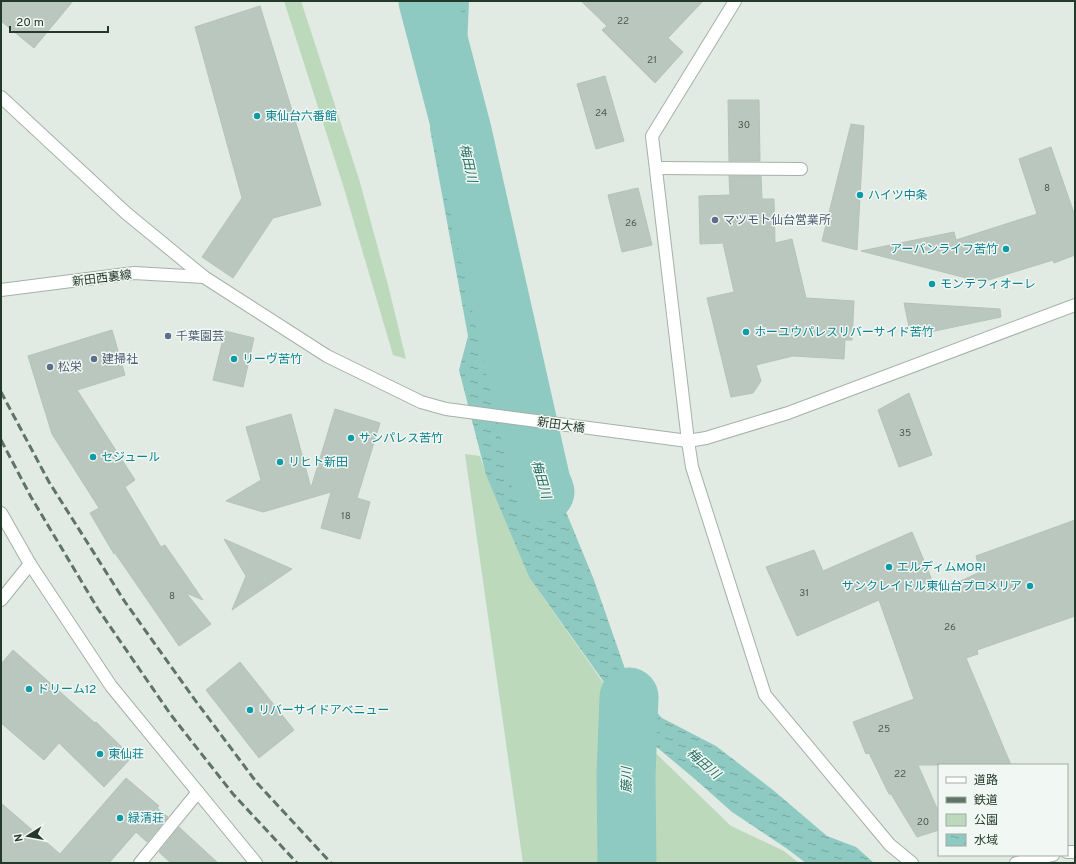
<svg xmlns="http://www.w3.org/2000/svg" width="1076" height="864" font-family="Overpass,'Noto Sans JP',sans-serif">
  <defs>
    <pattern id="water-ripples" width="26" height="14" patternUnits="userSpaceOnUse"><rect width="26" height="14" fill="#8ecac1"/><path d="M2 4q2-2 4 0t4 0M15 11q2-2 4 0t4 0" fill="none" stroke="#74a59d"/></pattern>
  </defs>
  <rect width="100%" height="100%" fill="#e1eae3"/>
  <g fill="#bdd9bc">
    <polygon points="284,1 301,1 359,179 388,285 406,359 393,355 343,185"/>
    <polygon points="465,454 480,456 486,474 529,577 616,701 612,863 523,863"/>
    <polygon points="639,737 731,826 784,851 799,863 634,863 631,778"/>
  </g>
  <polygon fill="url(#water-ripples)" points="444,1 469,1 465,93 488,216 492,332 594,580 631,686 662,718 716,746 773,790 827,836 856,847 874,863 806,863 786,848 732,812 696,780 641,734 529,577 486,475 459,370 468,336 430,129"/>
  <g fill="none" stroke-linecap="round" stroke-linejoin="round">
    <g stroke="#8ecac1" stroke-width="59">
      <polyline points="428,1 462,131 541,482 545,492"/>
      <polyline points="627,863 626,776 629,697"/>
    </g>
  </g>
  <g fill="#bac7be" stroke="#b4c3b8">
    <polygon points="1,1 73,1 34,48 1,21"/>
    <polygon points="581,1 703,1 668,38 683,52 655,83 602,30 607,26"/>
    <polygon points="260,6 321,205 273,218 233,278 202,257 242,198 195,27"/>
    <polygon points="605,76 624,141 596,149 577,84"/>
    <polygon points="728,100 759,100 760,161 729,161"/>
    <polygon points="851,124 864,126 857,250 822,241"/>
    <polygon points="1051,147 1075,216 1075,255 1054,263 1053,260 982,282 861,251 954,232 956,240 1037,214 1019,159"/>
    <polygon points="729,176 761,176 762,199 774,199 775,243 792,239 806,298 854,301 852,340 845,340 844,359 793,356 756,365 761,381 753,393 731,397 707,298 734,292 723,243 700,244 699,196 730,195"/>
    <polygon points="638,188 652,245 622,252 608,195"/>
    <polygon points="904,303 1000,309 1001,317 911,336"/>
    <polygon points="112,330 125,375 77,390 135,480 125,487 161,547 165,545 203,600 186,593 211,624 179,646 115,553 114,554 90,513 99,508 52,434 28,356"/>
    <polygon points="225,331 254,338 243,387 213,380"/>
    <polygon points="909,393 932,455 899,467 878,410"/>
    <polygon points="335,409 380,423 357,498 370,502 360,539 321,528 331,492 263,512 226,501 261,480 246,427 291,414 311,488"/>
    <polygon points="1075,520 1075,616 977,650 978,654 966,658 1011,765 918,765 939,813 939,830 917,837 891,794 889,794 869,753 866,754 853,722 914,699 879,600 797,636 766,567 814,550 823,571 912,532 937,592 980,572 976,556"/>
    <polygon points="224,539 292,569 232,610 246,576"/>
    <polygon points="13,650 95,723 96,722 132,757 104,787 59,743 44,760 1,723 1,664"/>
    <polygon points="240,662 294,730 259,758 206,690"/>
    <polygon points="126,778 159,806 157,808 168,817 147,842 136,832 109,863 1,863 1,803 60,854"/>
    <polygon points="179,827 218,863 171,863 159,852"/>
  </g>
  <g fill="none" stroke-linecap="round" stroke-linejoin="round">
    <g stroke="#a4b1a8" stroke-width="14">
      <g id="minor">
        <polyline points="735,1 652,136 688,441 692,467 765,695 890,845 912,863"/>
        <polyline points="1,97 126,213 204,277 327,356 421,402 446,409 688,441 706,438 788,413 1075,305"/>
        <polyline points="656,168 801,169"/>
        <polyline points="1,290 134,273 204,277"/>
        <polyline points="1,513 30,564 111,686 256,863"/>
        <polyline points="1,600 30,564"/>
        <polyline points="1067,852 1075,852"/>
        <polyline points="140,863 198,792"/>
        <polyline points="1016,863 1053,855"/>
      </g>
    </g>
    <use href="#minor" stroke="#fff" stroke-width="12"/>
    <g stroke="#5d7467" stroke-width="3" stroke-dasharray="8 4" stroke-linecap="butt">
      <polyline points="1,392 49,482 125,602 195,700 257,783 331,863"/>
      <polyline points="1,440 31,497 98,609 171,715 233,794 297,863"/>
    </g>
  </g>
  <g fill="#0f9aa8" stroke="#f1f7f2" stroke-width="1.5">
    <circle cx="257" cy="116" r="4"/>
    <circle cx="860" cy="195" r="4"/>
    <circle cx="1006" cy="249" r="4"/>
    <circle cx="932" cy="284" r="4"/>
    <circle cx="746" cy="332" r="4"/>
    <circle cx="234" cy="359" r="4"/>
    <circle cx="351" cy="438" r="4"/>
    <circle cx="93" cy="457" r="4"/>
    <circle cx="280" cy="462" r="4"/>
    <circle cx="889" cy="567" r="4"/>
    <circle cx="1030" cy="586" r="4"/>
    <circle cx="29" cy="689" r="4"/>
    <circle cx="250" cy="710" r="4"/>
    <circle cx="100" cy="754" r="4"/>
    <circle cx="120" cy="818" r="4"/>
  </g>
  <g fill="#5c6f8a" stroke="#f1f7f2" stroke-width="1.5">
    <circle cx="715" cy="220" r="4"/>
    <circle cx="168" cy="336" r="4"/>
    <circle cx="94" cy="359" r="4"/>
    <circle cx="50" cy="367" r="4"/>
  </g>
  <g text-anchor="middle" stroke-width="3" stroke-linejoin="round" paint-order="stroke">
    <g font-size="10" fill="#495c50">
      <text x="623" y="24">22</text>
      <text x="652" y="63">21</text>
      <text x="601" y="116">24</text>
      <text x="744" y="128">30</text>
      <text x="1047" y="191">8</text>
      <text x="631" y="226">26</text>
      <text x="905" y="436">35</text>
      <text x="346" y="519">18</text>
      <text x="804" y="596">31</text>
      <text x="172" y="599">8</text>
      <text x="950" y="630">26</text>
      <text x="884" y="732">25</text>
      <text x="900" y="777">22</text>
      <text x="923" y="825">20</text>
    </g>
    <g font-size="12" fill="#0d838f" stroke="#f1f7f2" text-anchor="start">
      <text x="265" y="120">東仙台六番館</text>
      <text x="868" y="199">ハイツ中条</text>
      <text x="998" y="253" text-anchor="end">アーバンライフ苦竹</text>
      <text x="940" y="288">モンテフィオーレ</text>
      <text x="754" y="336">ホーユウパレスリバーサイド苦竹</text>
      <text x="242" y="363">リーヴ苦竹</text>
      <text x="359" y="442">サンパレス苦竹</text>
      <text x="101" y="461">セジュール</text>
      <text x="288" y="466">リヒト新田</text>
      <text x="897" y="571">エルディムMORI</text>
      <text x="1022" y="590" text-anchor="end">サンクレイドル東仙台プロメリア</text>
      <text x="37" y="693">ドリーム12</text>
      <text x="258" y="714">リバーサイドアベニュー</text>
      <text x="108" y="758">東仙荘</text>
      <text x="128" y="822">緑清荘</text>
    </g>
    <g font-size="12" fill="#4e5e75" stroke="#f1f7f2" text-anchor="start">
      <text x="723" y="224">マツモト仙台営業所</text>
      <text x="176" y="340">千葉園芸</text>
      <text x="102" y="363">建掃社</text>
      <text x="58" y="371">松栄</text>
    </g>
    <g font-size="12" fill="#23392c" stroke="#f1f7f2">
      <text transform="translate(102 278) rotate(-7)" y="4">新田西裏線</text>
      <text transform="translate(561 425) rotate(8)" y="4">新田大橋</text>
    </g>
    <g font-size="13" font-style="italic" fill="#236f64" stroke="#f1f7f2">
      <text transform="translate(469 163) rotate(77)" y="5">梅田川</text>
      <text transform="translate(542 479) rotate(74)" y="5">梅田川</text>
      <text transform="translate(704 763) rotate(41)" y="5">梅田川</text>
      <text transform="translate(626 780) rotate(-90)" y="5">藤川</text>
    </g>
  </g>
  <rect width="1076" height="864" fill="none" stroke="#23392c" stroke-width="4"/>
  <rect x="938" y="764" width="130" height="92" fill="#f1f7f2" stroke="#9faba3"/>
  <rect x="946" y="777" width="20" height="6" fill="#ffffff" stroke="#9faba3"/>
  <text x="974" y="784" font-size="12" fill="#23392c">道路</text>
  <rect x="946" y="797" width="20" height="6" fill="#5d7467" stroke="#9faba3"/>
  <text x="974" y="804" font-size="12" fill="#23392c">鉄道</text>
  <rect x="946" y="814" width="20" height="12" fill="#bdd9bc" stroke="#9faba3"/>
  <text x="974" y="824" font-size="12" fill="#23392c">公園</text>
  <rect x="946" y="834" width="20" height="12" fill="url(#water-ripples)" stroke="#9faba3"/>
  <text x="974" y="844" font-size="12" fill="#23392c">水域</text>
  <g transform="translate(28 836) rotate(259)" stroke="#f1f7f2" stroke-width="3" paint-order="stroke">
  <path d="M0-3L7 15L0 10L-7 15Z" fill="#23392c"/>
  <text y="-6" font-size="11" font-weight="bold" text-anchor="middle" fill="#23392c">N</text>
  </g>
  <path d="M10 26v6h98v-6" fill="none" stroke="#23392c" stroke-width="2"/>
  <text x="16" y="26" font-size="12" fill="#23392c" stroke="#f1f7f2" stroke-width="3" paint-order="stroke">20 m</text>
</svg>
